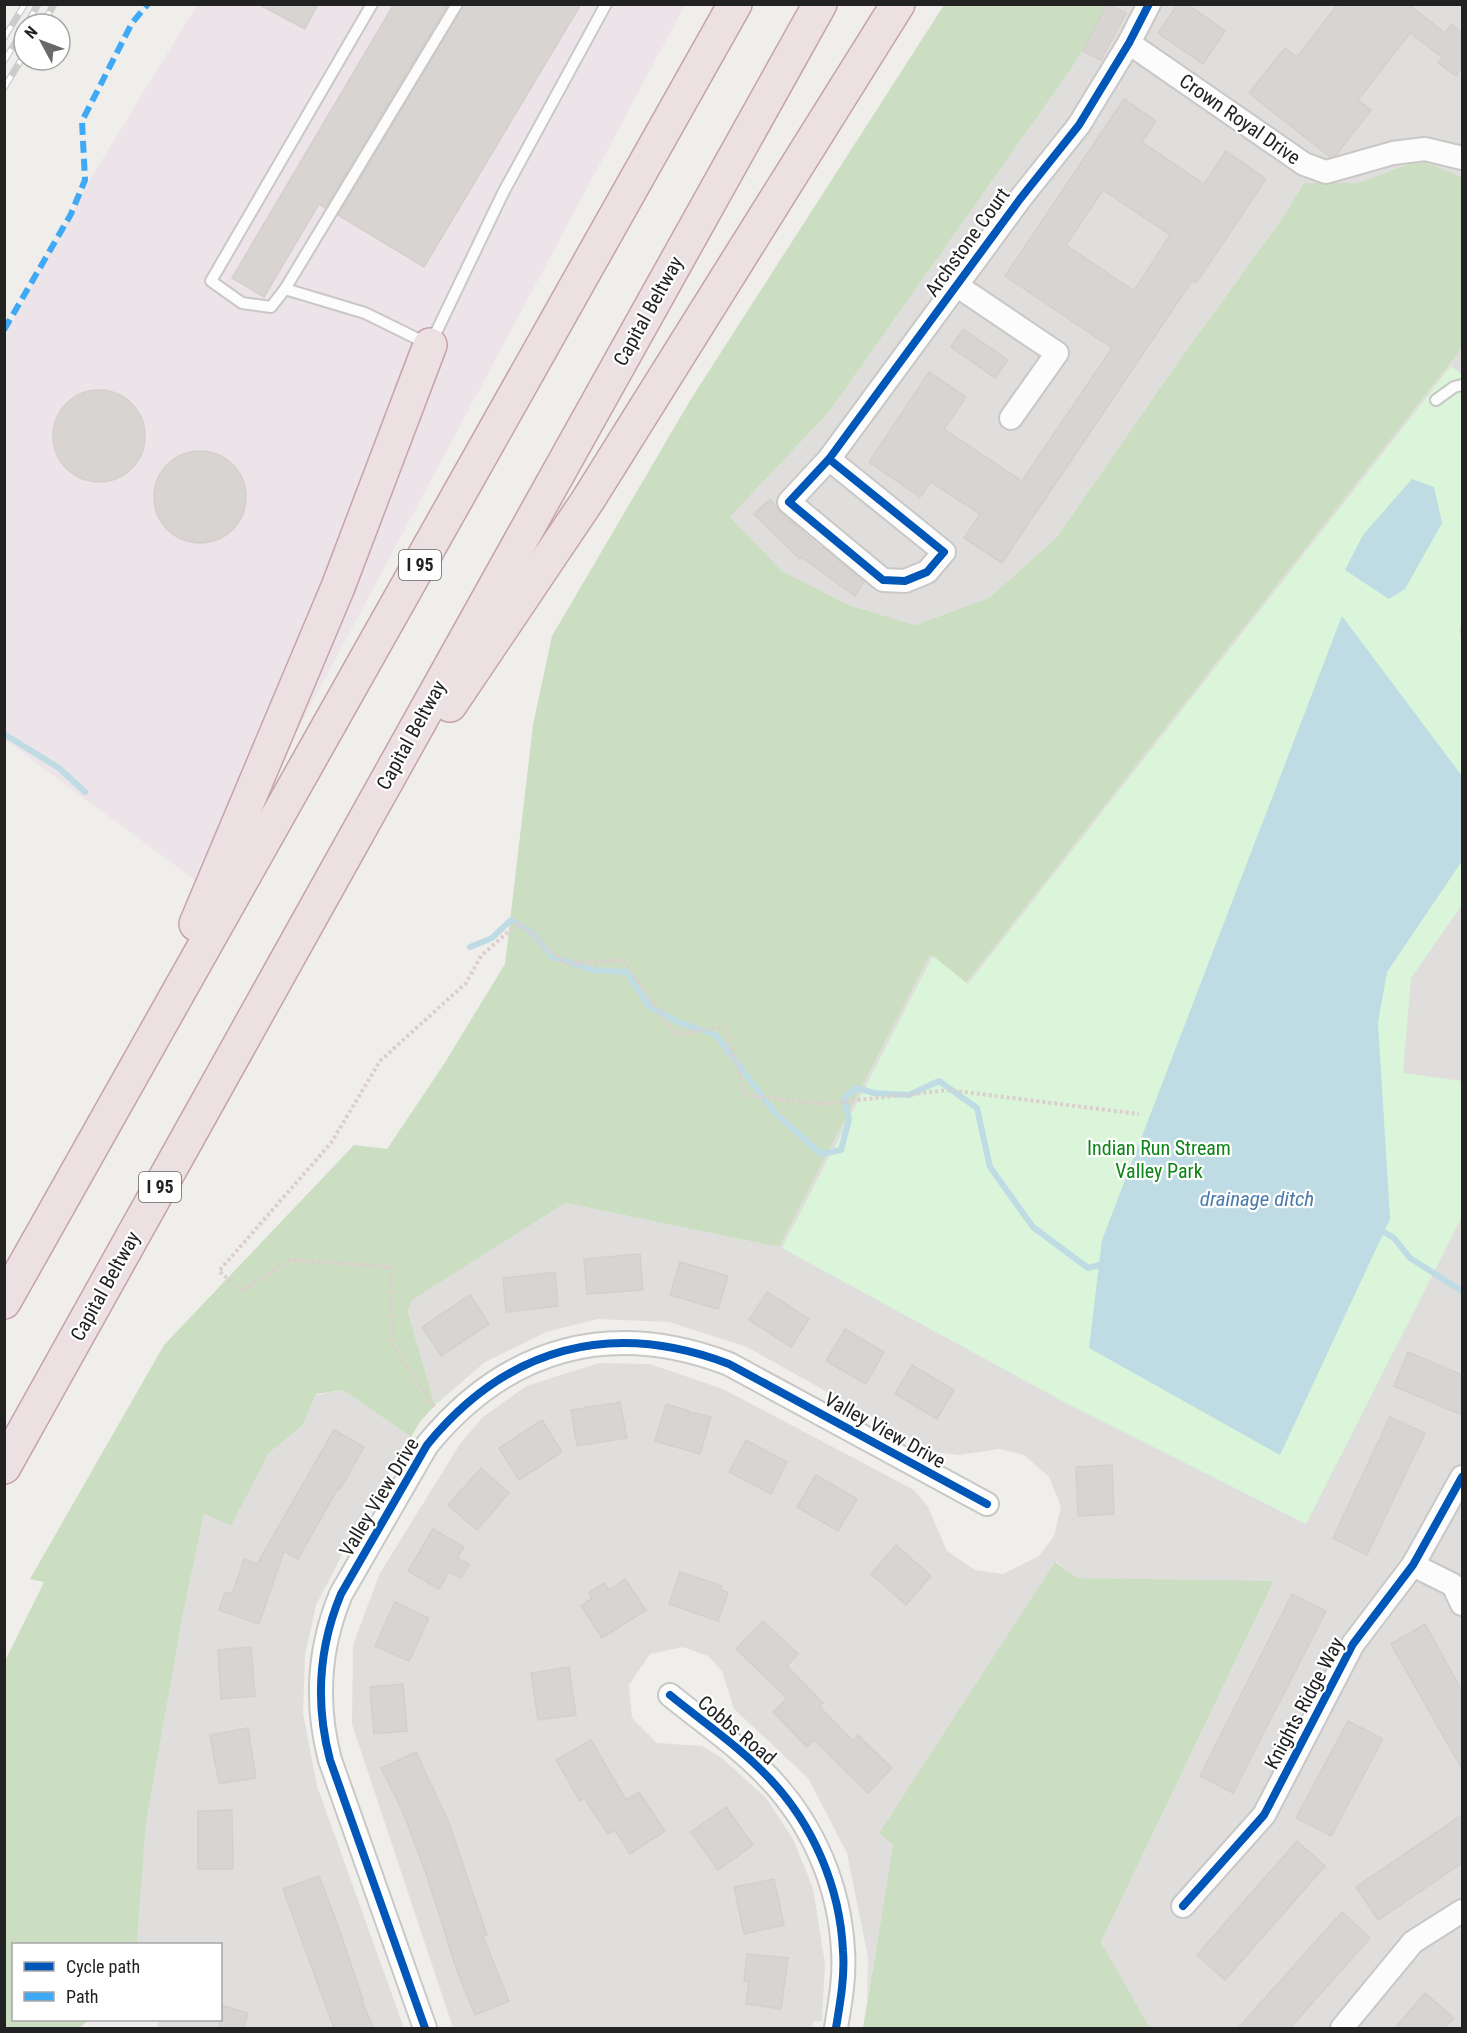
<svg xmlns="http://www.w3.org/2000/svg" width="1467" height="2033" font-family="'Roboto Condensed',sans-serif">
  <rect width="100%" height="100%" fill="#f0eeeb"/>
  <g fill="#dfdedc">
    <polygon points="1111,5 1462,5 1462,177 1420,160 1357,183 1304,183 1281,220 1171,372 1057,537 989,598 915,625 849,605 782,571 730,517 829,412 1071,69"/>
    <polygon points="1462,348 1462,2028 1150,2028 1101,1942 1274,1582 1078,1578 1056,1562 879,1833 893,1845 867,2001 868,1957 847,1853 808,1778 734,1709 722,1671 708,1656 683,1647 650,1654 629,1685 632,1718 657,1743 702,1746 722,1758 766,1798 793,1839 813,1888 825,1964 822,2021 813,2022 812,2028 453,2028 352,1724 353,1645 380,1573 460,1444 483,1417 526,1386 599,1363 650,1364 723,1389 914,1490 928,1507 947,1551 975,1570 1003,1574 1039,1556 1054,1536 1061,1507 1049,1477 1024,1455 999,1449 959,1455 935,1452 747,1347 669,1322 598,1319 546,1332 485,1362 435,1405 408,1312 412,1299 565,1203 779,1247 930,955 966,983"/>
    <polygon points="343,1390 411,1437 366,1509 316,1605 305,1655 303,1713 317,1786 404,2028 157,2028 159,2020 220,2020 220,1944 137,1944 146,1823 183,1614 204,1514 231,1526 269,1453 303,1425 316,1395"/>
  </g>
  <polygon fill="#ede4e9" points="197,5 685,5 211,892 5,740 5,335 92,176"/>
  <g fill="#cbdec1">
    <polygon points="944,5 1111,5 1071,69 829,412 730,517 782,571 849,605 915,625 989,598 1057,537 1171,372 1281,220 1304,183 1357,183 1420,160 1462,177 1462,348 966,983 930,955 779,1247 565,1203 412,1300 408,1312 435,1405 420,1422 411,1437 343,1390 316,1394 303,1425 269,1453 231,1526 204,1514 183,1614 146,1823 137,1944 14,1944 14,2020 89,2020 79,2028 5,2028 4,1663 44,1582 30,1579 164,1345 354,1145 387,1149 444,1064 505,964 533,725 552,636 691,399"/>
    <polygon points="1055,1562 1078,1578 1274,1581 1101,1942 1150,2028 863,2028 893,1845 879,1833"/>
  </g>
  <polygon fill="#daf5da" points="1451,366 1462,374 1462,624 1459,629 1462,641 1462,905 1411,978 1403,1073 1462,1081 1462,1217 1306,1524 1066,1403 782,1248 933,956 968,984"/>
  <g fill="#bfdbe3">
    <polygon points="1412,479 1434,487 1442,523 1405,589 1389,599 1345,570 1363,535"/>
    <polygon points="1342,616 1462,776 1462,861 1387,972 1378,1022 1390,1219 1280,1455 1089,1348 1102,1240"/>
  </g>
  <g fill="none" stroke-linecap="round" stroke-linejoin="round">
    <g stroke="#bfdbe3" stroke-width="6">
      <polyline points="4,734 59,768 85,792"/>
      <polyline points="470,947 492,938 511,920 530,931 553,957 593,970 627,972 649,1006 678,1022 716,1035 775,1113 821,1154 841,1150 849,1119 844,1098 857,1088 874,1093 909,1095 939,1081 977,1108 990,1167 1033,1227 1088,1268 1107,1263"/>
      <polyline points="1377,1228 1394,1238 1410,1258 1462,1291"/>
    </g>
  </g>
  <g fill="#d7d4d2" stroke="#d3d0cc" stroke-width="1.5" fill-rule="evenodd">
    <polygon points="258,4 318,4 305,29"/>
    <polygon points="394,4 448,4 325,208 319,204 264,297 232,278"/>
    <polygon points="464,4 581,4 424,267 338,215"/>
    <polygon points="1107,4 1126,13 1101,60 1083,51"/>
    <polygon points="1178,4 1187,4 1225,31 1203,64 1158,33"/>
    <polygon points="1338,4 1408,4 1445,33 1452,24 1462,33 1462,67 1456,76 1438,63 1442,57 1410,33 1358,100 1371,110 1336,155 1330,157 1249,93 1285,48 1297,57"/>
    <path d="M 1124,99 L 1156,121 L 1142,142 L 1204,184 L 1226,151 L 1266,179 L 1196,283 L 1192,281 L 1002,563 L 964,538 L 980,514 L 931,482 L 920,497 L 869,462 L 929,372 L 966,397 L 944,429 L 1022,481 L 1112,348 L 1005,276 ZM 1103,190 L 1170,235 L 1134,291 L 1066,245 Z"/>
    <polygon points="963,329 1008,360 995,378 951,347"/>
    <circle cx="99" cy="436" r="46"/>
    <circle cx="200" cy="497" r="46"/>
    <polygon points="770,499 780,512 822,549 823,547 864,582 855,596 801,557 800,559 754,514"/>
    <polygon points="640,1254 643,1290 587,1294 584,1259"/>
    <polygon points="680,1262 728,1276 718,1309 670,1295"/>
    <polygon points="555,1272 558,1306 506,1312 503,1278"/>
    <polygon points="767,1292 809,1319 791,1347 749,1320"/>
    <polygon points="470,1295 489,1324 441,1356 422,1327"/>
    <polygon points="845,1329 884,1352 866,1384 826,1361"/>
    <polygon points="1408,1352 1462,1375 1462,1415 1394,1386"/>
    <polygon points="912,1365 954,1390 937,1419 895,1394"/>
    <polygon points="620,1402 627,1438 577,1446 571,1410"/>
    <polygon points="666,1404 689,1411 687,1418 691,1412 711,1417 700,1454 655,1441"/>
    <polygon points="1390,1417 1425,1433 1367,1555 1333,1538"/>
    <polygon points="542,1420 562,1452 519,1480 499,1448"/>
    <polygon points="334,1430 364,1447 340,1489 338,1488 298,1559 284,1551 259,1624 219,1610 225,1592 232,1594 244,1559 257,1564"/>
    <polygon points="746,1440 787,1462 771,1494 729,1472"/>
    <polygon points="1112,1465 1114,1514 1078,1516 1076,1467"/>
    <polygon points="481,1468 509,1493 477,1530 448,1505"/>
    <polygon points="816,1475 857,1499 838,1531 797,1507"/>
    <polygon points="433,1529 464,1547 457,1558 469,1564 461,1578 449,1572 439,1589 408,1571"/>
    <polygon points="896,1545 931,1576 906,1605 871,1574"/>
    <polygon points="680,1572 722,1586 720,1589 728,1593 718,1621 669,1604"/>
    <polygon points="625,1579 646,1610 602,1638 581,1606 592,1598 589,1593 604,1583 609,1590"/>
    <polygon points="1292,1594 1326,1611 1233,1793 1200,1776"/>
    <polygon points="395,1602 429,1618 409,1661 375,1646"/>
    <polygon points="763,1621 798,1654 787,1666 823,1703 819,1706 853,1741 858,1735 892,1768 868,1793 814,1740 807,1747 773,1712 787,1698 736,1649"/>
    <polygon points="1425,1624 1462,1691 1462,1769 1391,1644"/>
    <polygon points="251,1647 255,1696 221,1699 218,1650"/>
    <polygon points="569,1667 576,1715 538,1720 531,1673"/>
    <polygon points="403,1684 407,1731 374,1734 370,1687"/>
    <polygon points="1348,1721 1383,1739 1331,1836 1296,1818"/>
    <polygon points="248,1728 256,1778 219,1784 210,1735"/>
    <polygon points="591,1740 626,1800 639,1792 665,1831 630,1854 615,1830 608,1834 584,1798 580,1801 556,1760"/>
    <polygon points="416,1752 449,1823 487,1935 483,1936 509,2001 475,2015 457,1971 427,1876 403,1812 381,1768"/>
    <polygon points="726,1807 753,1845 718,1870 691,1832"/>
    <polygon points="232,1810 233,1869 198,1869 198,1811"/>
    <polygon points="1462,1815 1462,1863 1378,1920 1356,1887"/>
    <polygon points="1297,1841 1325,1866 1225,1980 1197,1955"/>
    <polygon points="319,1876 337,1923 363,2000 361,2000 374,2028 334,2028 283,1889"/>
    <polygon points="774,1879 784,1925 744,1934 734,1887"/>
    <polygon points="1342,1912 1370,1938 1290,2028 1238,2028"/>
    <polygon points="747,1954 788,1958 781,2009 746,2004 749,1981 744,1981"/>
    <polygon points="1425,1993 1454,2018 1444,2028 1395,2028"/>
    <polygon points="220,2005 248,2013 244,2028 220,2028"/>
  </g>
  <g fill="none" stroke-linecap="round" stroke-linejoin="round">
    <g stroke="#c9c8c7" stroke-width="14">
      <g id="service">
        <polyline points="372,4 211,281 242,303 271,307 285,289 365,313 430,345 503,193 606,4"/>
        <polyline points="285,289 457,4"/>
        <polyline points="1436,400 1454,387 1462,385"/>
      </g>
    </g>
    <g stroke="#c9c8c7" stroke-width="26">
      <g id="minor">
        <polyline points="1129,43 1304,164 1326,172 1393,153 1425,149 1462,158"/>
        <polyline points="956,285 1057,353 1011,418"/>
        <polyline points="829,459 944,552 927,572 905,581 883,580 789,502 829,459 1020,199 1079,125 1129,43 1149,4"/>
        <polyline points="1413,1565 1453,1585 1462,1604"/>
        <path d="M 670,1695 C 703,1722 740,1747 769,1778 C 813,1824 840,1887 843,1951 C 845,1977 840,2003 836,2028"/>
        <polyline points="1183,1906 1264,1815 1353,1644 1413,1565 1462,1477"/>
        <path d="M 425,2028 L 330,1760 C 315,1703 318,1649 341,1594 L 427,1445 C 507,1347 611,1319 729,1364 L 987,1504"/>
        <polyline points="1342,2028 1413,1942 1462,1911"/>
      </g>
    </g>
    <g stroke="#c5a2ac" stroke-width="36">
      <g id="motorway">
        <polyline points="450,705 588,500 898,4"/>
        <polyline points="196,924 338,587 430,345"/>
        <polyline points="4,1302 735,4"/>
        <polyline points="4,1467 820,4"/>
      </g>
    </g>
    <polyline stroke="#dccecd" stroke-width="4" stroke-dasharray="3 3" stroke-linecap="butt" points="434,1407 393,1346 390,1267 290,1260 242,1291 219,1271 331,1143 380,1061 466,983 481,956 518,923 566,964 623,960 675,1034 725,1027 745,1095 822,1104 949,1090 1139,1114"/>
    <use href="#service" stroke="#fdfcfc" stroke-width="10"/>
    <use href="#minor" stroke="#fdfcfc" stroke-width="22"/>
    <use href="#motorway" stroke="#ece0e2" stroke-width="33"/>
    <g stroke="#ccc" stroke-width="7">
      <g id="rail">
        <polyline points="27,24 38,4"/>
        <polyline points="43,24 54,4"/>
        <polyline points="4,38 25,4"/>
        <polyline points="4,61 24,29"/>
        <polyline points="4,88 24,55"/>
      </g>
    </g>
    <use href="#rail" stroke="#fff" stroke-width="4.5" stroke-dasharray="14" stroke-linecap="butt"/>
    <polyline stroke="#3fa9f5" stroke-width="6" stroke-dasharray="12 6" stroke-linecap="butt" points="4,330 71,214 85,180 82,121 132,23 148,4"/>
    <g stroke="#fff" stroke-width="11">
      <g id="cycleway">
        <polyline points="829,459 944,552 927,572 905,581 883,580 789,502 829,459 1020,199 1079,125 1129,43 1149,4"/>
        <path d="M 670,1695 C 703,1722 740,1747 769,1778 C 813,1824 840,1887 843,1951 C 845,1977 840,2003 836,2028"/>
        <polyline points="1183,1906 1264,1815 1353,1644 1413,1565 1462,1477"/>
        <path d="M 425,2028 L 330,1760 C 315,1703 318,1649 341,1594 L 427,1445 C 507,1347 611,1319 729,1364 L 987,1504"/>
      </g>
    </g>
    <use href="#cycleway" stroke="#0057b8" stroke-width="8"/>
  </g>
  <g text-anchor="middle" stroke-width="4.5" stroke-linejoin="round" paint-order="stroke">
    <g fill="#fff" stroke="#646464" stroke-width="1.5">
      <rect x="399" y="550" width="42" height="30" rx="4.5"/>
      <rect x="139" y="1172" width="42" height="30" rx="4.5"/>
    </g>
    <g font-size="18" font-weight="bold" fill="#222">
      <text x="420" y="571">I 95</text>
      <text x="160" y="1193">I 95</text>
    </g>
    <g font-size="20" fill="#222" stroke="#fff">
      <text transform="translate(1240 119) rotate(35)" y="7">Crown Royal Drive</text>
      <text transform="translate(967 242) rotate(-54)" y="7">Archstone Court</text>
      <text transform="translate(648 311) rotate(-61)" y="7">Capital Beltway</text>
      <text transform="translate(411 735) rotate(-61)" y="7">Capital Beltway</text>
      <text transform="translate(105 1286) rotate(-61)" y="7">Capital Beltway</text>
      <text transform="translate(885 1430) rotate(29)" y="7">Valley View Drive</text>
      <text transform="translate(379 1497) rotate(-59)" y="7">Valley View Drive</text>
      <text transform="translate(1304 1703) rotate(-62)" y="7">Knights Ridge Way</text>
      <text transform="translate(737 1730) rotate(40)" y="7">Cobbs Road</text>
    </g>
    <g font-size="20" fill="#0c8416" stroke="#fff">
      <text x="1159" y="1155">Indian Run Stream<tspan x="1159" dy="23">Valley Park</tspan></text>
    </g>
    <g font-size="21" font-style="italic" fill="#4a7aab" stroke="#fff">
      <text x="1257" y="1206">drainage ditch</text>
    </g>
  </g>
  <rect width="1467" height="2033" fill="none" stroke="#222222" stroke-width="12"/>
  <rect x="12" y="1943" width="210" height="78" fill="#ffffff" stroke="#a7a7a7" stroke-width="1.5"/>
  <rect x="24" y="1962" width="30" height="9" fill="#0057b8" stroke="#a7a7a7" stroke-width="1.5"/>
  <text x="66" y="1973" font-size="18" fill="#222222">Cycle path</text>
  <rect x="24" y="1992" width="30" height="9" fill="#3fa9f5" stroke="#a7a7a7" stroke-width="1.5"/>
  <text x="66" y="2003" font-size="18" fill="#222222">Path</text>
  <g transform="translate(42 42) rotate(311)"><circle r="28" fill="#ffffff" stroke="#a7a7a7" stroke-width="1.5"/>
  <path d="M0-4.5L10 22L0 15L-10 22Z" fill="#6a6968"/>
  <text y="-9" font-size="16" font-weight="bold" text-anchor="middle" fill="#222222">N</text>
  </g>
</svg>
